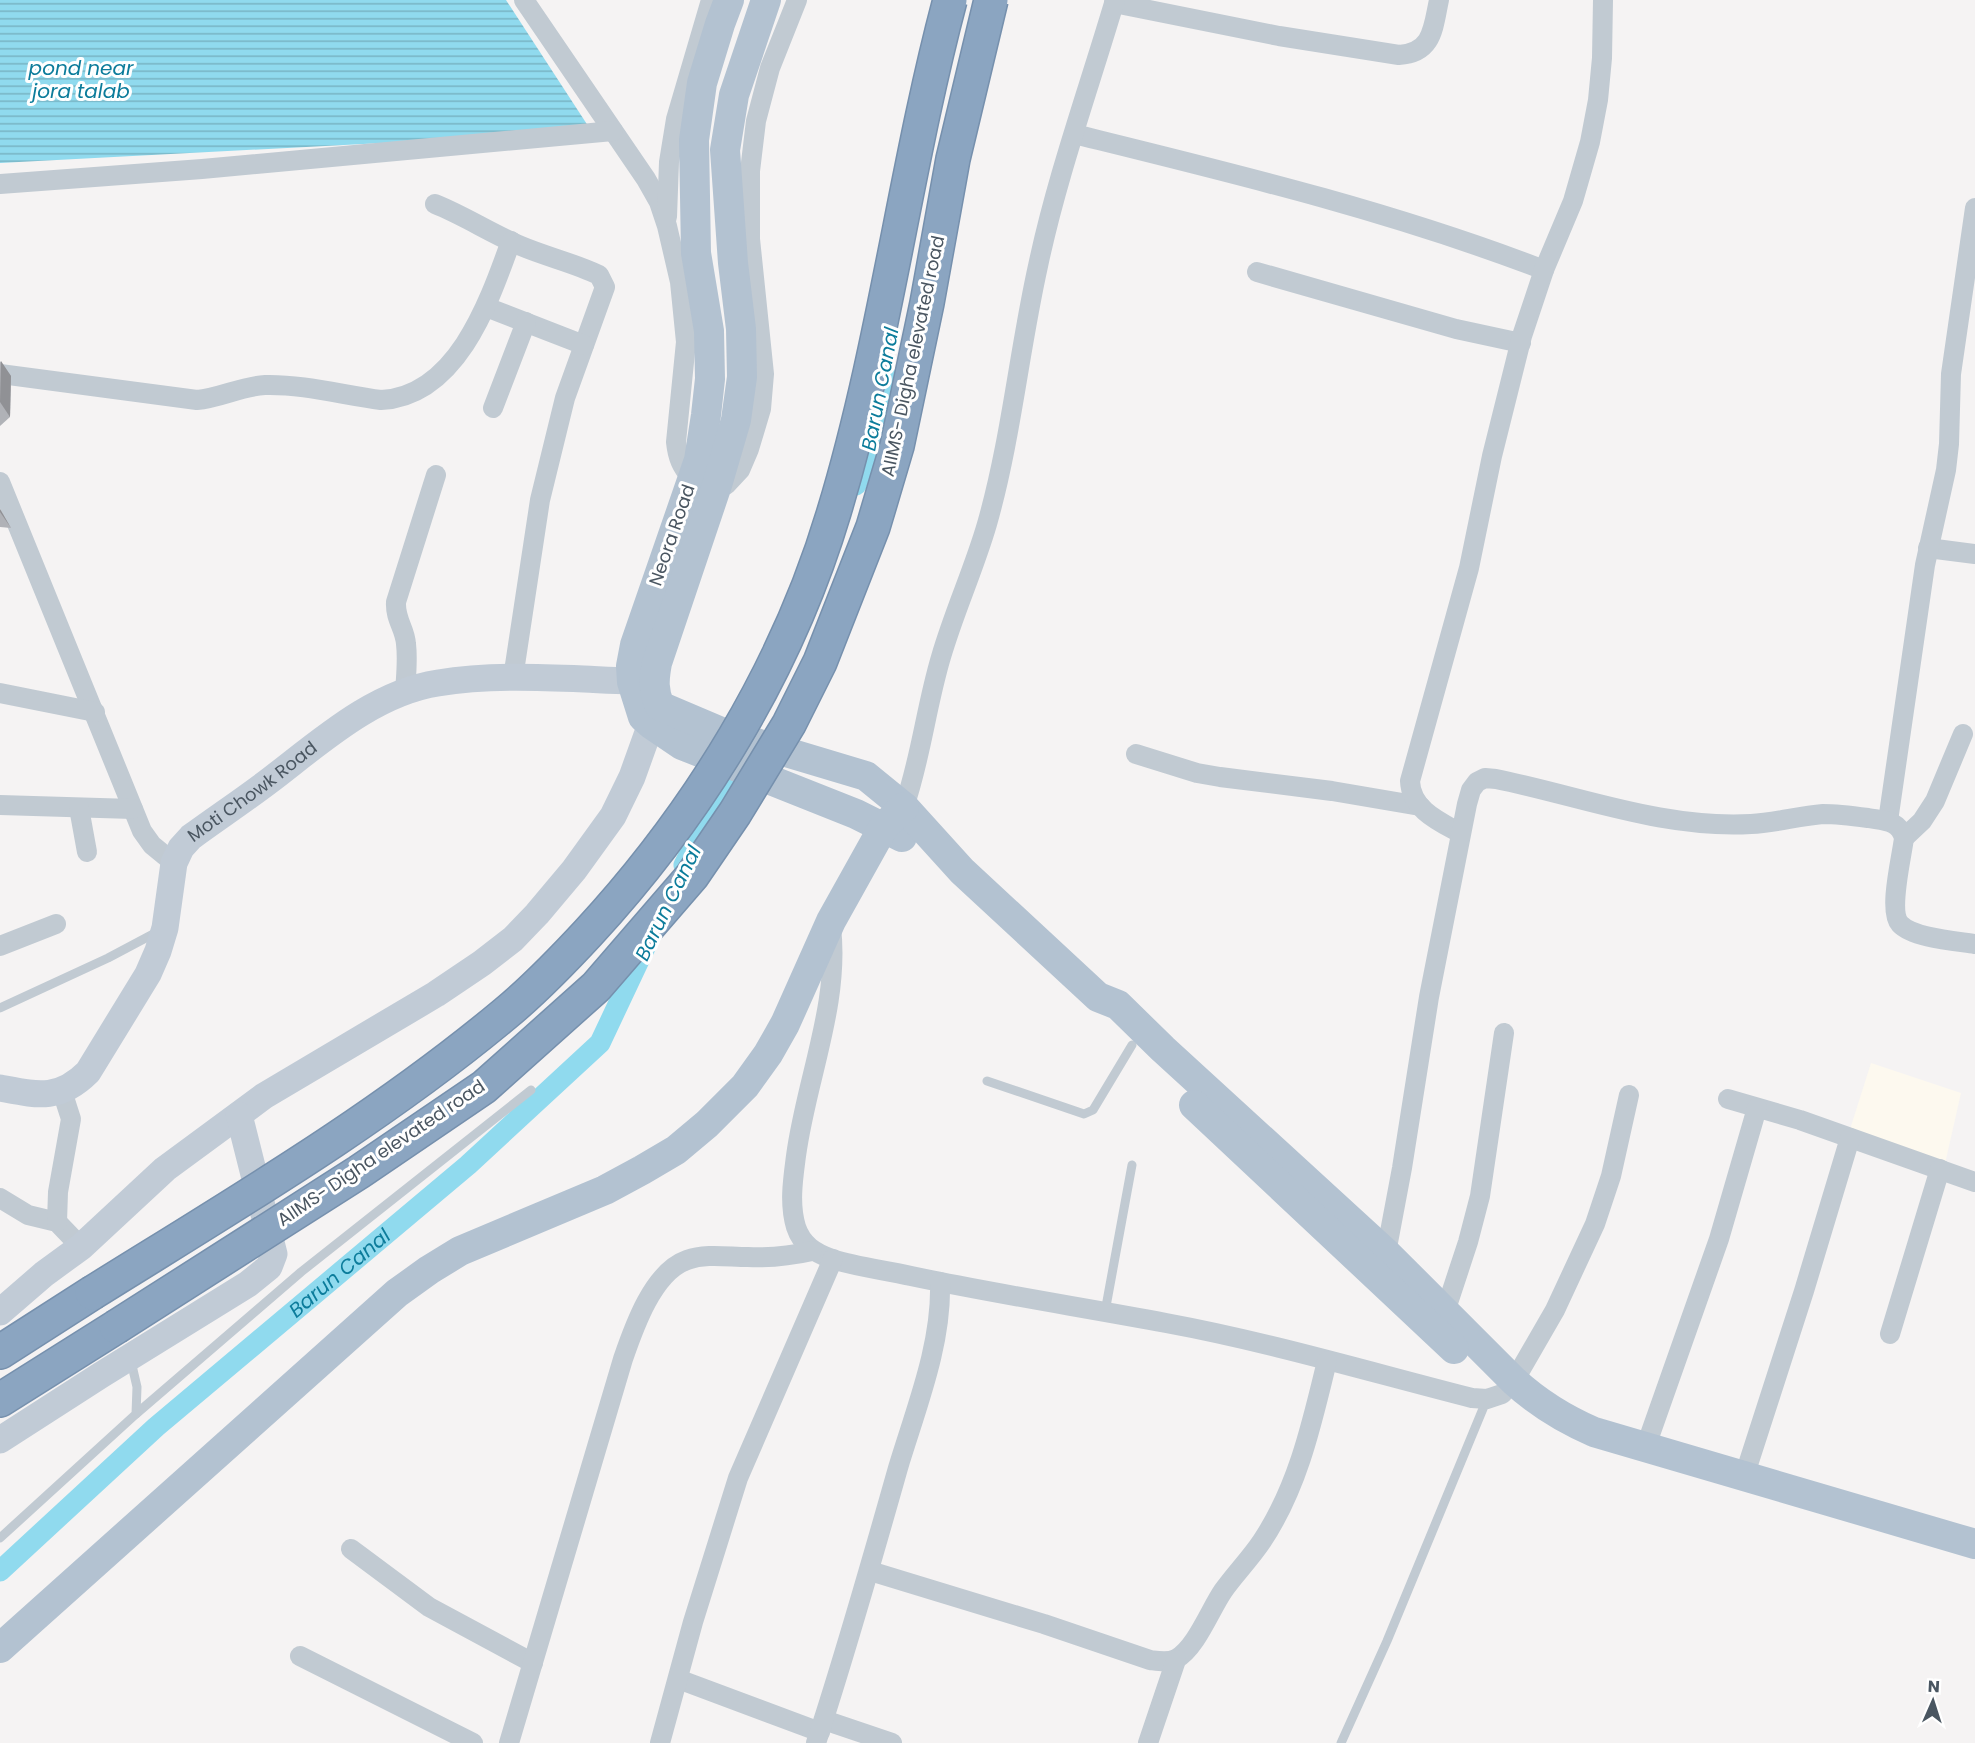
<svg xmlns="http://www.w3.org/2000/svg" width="1975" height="1743" font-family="Poppins,sans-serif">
  <defs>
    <pattern id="water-rules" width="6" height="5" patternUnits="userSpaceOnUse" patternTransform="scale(1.5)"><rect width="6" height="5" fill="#90daee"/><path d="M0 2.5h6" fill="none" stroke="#78b4c4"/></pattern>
  </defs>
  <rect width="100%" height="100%" fill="#f5f3f3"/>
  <polygon fill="#fdf9ef" points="1871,1063 1961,1093 1942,1177 1846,1142"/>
  <polygon fill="url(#water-rules)" points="0,0 506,0 592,132 0,163"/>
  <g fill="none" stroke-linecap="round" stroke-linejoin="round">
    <g stroke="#90daee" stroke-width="21">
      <polyline points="856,485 874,438 885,374"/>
      <polyline points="684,865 738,759"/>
      <path id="s1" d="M 0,1571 L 156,1427 L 468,1165 L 600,1043 L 649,939"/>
    </g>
    <g stroke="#7690ad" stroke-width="36">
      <g id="highway">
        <polyline points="0,1352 92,1293"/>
        <polyline points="0,1400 116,1327"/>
      </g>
    </g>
    <g stroke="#c1cad2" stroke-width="9">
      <polyline points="0,1008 108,958 157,932"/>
      <polyline points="987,1081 1084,1114 1093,1110 1132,1045"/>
      <polyline points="1105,1312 1132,1165"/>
      <polyline points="136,1414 301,1272 531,1090"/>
      <polyline points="0,1538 136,1414 137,1387 131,1361"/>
      <polyline points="1341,1743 1387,1641 1487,1399"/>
    </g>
    <g stroke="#c1cad2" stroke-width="20">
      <path d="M 524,0 L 646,179 L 659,202 L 667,226 L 680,282 L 686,342 L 676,442 C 679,473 694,486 726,485 L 740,470 L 749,449 L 761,409 L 764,374 L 750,239 L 750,171 L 756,121 L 770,68 L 797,0"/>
      <path d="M 1114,3 L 1279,36 L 1399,55 C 1433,53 1433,28 1439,0"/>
      <path d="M 1074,134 C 1232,173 1391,211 1544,270"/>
      <polyline points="0,184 202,169 613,131"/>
      <path d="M 435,204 C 465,216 492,234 521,246 C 547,257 574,263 599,275 L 605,287 L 565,398 L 540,500 L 513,678"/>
      <polyline points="667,217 669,162 676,119 711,0"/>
      <polyline points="1257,272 1456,329 1521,343"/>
      <polyline points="486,307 584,345"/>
      <path d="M 0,374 L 197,400 C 220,398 242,386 265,385 C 303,384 343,395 381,400 C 457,396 489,302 511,241"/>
      <polyline points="493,408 526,322"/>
      <polyline points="0,482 142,831 152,845 174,863"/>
      <polyline points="1928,548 1975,554"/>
      <path d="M 405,692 C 406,676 408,660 406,644 C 405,628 395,620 396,602 L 436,475"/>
      <polyline points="0,693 95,712"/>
      <polyline points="1136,754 1197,773 1220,777 1332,791 1420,806"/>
      <polyline points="0,805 133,809"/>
      <path d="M 904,807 C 921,758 926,707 941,657 C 954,612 974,569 987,524 C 1011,440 1019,351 1038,266 C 1057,176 1089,88 1115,0"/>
      <polyline points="79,808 87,852"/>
      <polyline points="1888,821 1925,565 1946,470 1949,444 1951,374 1975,208"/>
      <path d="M 1460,833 C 1438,821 1411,809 1410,781 L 1469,568 L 1492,456 L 1522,336 L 1544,270 L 1573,201 L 1590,142 L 1598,100 L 1602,58 L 1603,0"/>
      <polyline points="1904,838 1922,821 1935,801 1963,734"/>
      <path d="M 831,927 C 840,1004 806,1080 796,1156 C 793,1179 789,1204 796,1227 C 802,1245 815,1253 832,1259 C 857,1267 885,1270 911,1276 C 996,1294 1081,1307 1166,1323 C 1269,1342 1370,1372 1472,1398 L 1487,1399 L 1502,1394 L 1514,1381 L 1555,1310 L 1595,1224 L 1611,1176 L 1629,1095"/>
      <polyline points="0,946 56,924"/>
      <polyline points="1728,1099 1800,1120 1975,1182"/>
      <polyline points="0,1198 28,1215 57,1222 81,1247"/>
      <polyline points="57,1222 58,1192 71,1119 62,1091"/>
      <path d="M 1386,1253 L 1402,1168 L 1429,997 L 1467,804 L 1471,790 L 1477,782 L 1485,778 L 1496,779 C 1580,796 1663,829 1751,824 C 1775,823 1798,816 1823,814 C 1838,814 1853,816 1868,818 C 1884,821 1899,820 1904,838 C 1902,856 1888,911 1900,924 C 1913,938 1956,941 1975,944"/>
      <polyline points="1445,1312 1468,1242 1480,1196 1504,1033"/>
      <polyline points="1890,1334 1940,1169"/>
      <polyline points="1646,1446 1719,1239 1757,1108"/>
      <polyline points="1744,1477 1804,1291 1850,1138"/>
      <polyline points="351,1549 429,1607 533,1663"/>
      <path d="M 870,1571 L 1044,1624 L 1150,1660 C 1158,1661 1168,1663 1176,1659 C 1196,1648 1210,1610 1223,1591 C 1235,1574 1250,1559 1262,1541 C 1298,1487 1312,1423 1327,1361"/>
      <polyline points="300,1656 473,1743"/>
      <polyline points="678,1679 820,1732"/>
      <polyline points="824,1720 892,1743"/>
      <path d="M 509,1743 L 623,1359 C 634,1327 653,1272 687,1260 C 706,1253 728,1257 748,1257 C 770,1258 790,1256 812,1251"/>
      <polyline points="660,1743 693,1622 738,1478 833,1259"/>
      <path d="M 816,1743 C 846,1652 872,1560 898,1468 C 916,1408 942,1345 940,1282"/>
      <polyline points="1148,1743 1176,1660"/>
    </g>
    <g stroke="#c1cbd6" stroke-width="27">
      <path id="s2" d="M 0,1088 C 37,1095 59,1101 88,1072 L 148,974 L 158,951 L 165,928 L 174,863 L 181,848 L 191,837 C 217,818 244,800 269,781 C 319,743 373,693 438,683 C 486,675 535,677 584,679 C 607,680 629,682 652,680"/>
      <polyline points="0,1312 44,1274 81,1247 165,1169 264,1096 436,994 482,963 513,939 537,914 574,870 613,816 632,777 651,724"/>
      <polyline points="0,1440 101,1375 248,1284 269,1267 274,1254 239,1115"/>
    </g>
    <g stroke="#b3c2d1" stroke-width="30">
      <polyline points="729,0 720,24 702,83 694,140 696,253 709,331 710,379 706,415 699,460 635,645 631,666 632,682 643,717 651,724 682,745 856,814 902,837"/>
      <path d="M 766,0 L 734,95 L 725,150 L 733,263 L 741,329 L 742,377 L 736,420 L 717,485 L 657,663 C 654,679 653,691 660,706 L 726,734 L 866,776 L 904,807 L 962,871 L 1098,997 L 1118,1005 L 1163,1049 L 1386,1253 L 1514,1381 C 1539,1404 1564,1419 1594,1432 L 1975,1544"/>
      <polyline points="1194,1105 1454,1349"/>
      <polyline points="0,1648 397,1293 429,1270 460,1251 605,1190 642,1170 676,1150 707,1124 745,1086 768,1054 785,1024 831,921 884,826 904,807"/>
    </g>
    <use href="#highway" stroke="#8ba5c1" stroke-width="33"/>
    <g stroke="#7690ad" stroke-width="36" stroke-linecap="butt">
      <g id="highway-bridge">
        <path d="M 92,1293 C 233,1205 378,1120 506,1013 C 535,989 562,961 588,933 C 699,813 787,669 834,512 C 885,344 905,169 950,0"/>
        <polyline points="116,1327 359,1172 484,1087 596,987 692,876 735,813 789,724 820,662 873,527 897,446 927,303 953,159 991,0"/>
      </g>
    </g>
    <use href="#highway-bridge" stroke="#8ba5c1" stroke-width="33"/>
  </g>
  <g fill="#b0b2b7">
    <polygon points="0,361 11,376 10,417 0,426"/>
    <polygon points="0,509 11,528 0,527"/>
  </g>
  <g fill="#909195">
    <polygon points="1,361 11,376 10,417 0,402"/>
    <polygon points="0,509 11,528 0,512"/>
  </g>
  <g text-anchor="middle" stroke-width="6" stroke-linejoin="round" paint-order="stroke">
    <g font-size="18" fill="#4a5661" stroke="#fff">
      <text transform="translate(913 356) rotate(-78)" y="6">AIIMS- Digha elevated road</text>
      <text transform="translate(672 535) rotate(-71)" y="6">Neora Road</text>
      <text dy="6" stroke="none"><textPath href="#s2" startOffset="432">Moti Chowk Road</textPath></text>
      <text transform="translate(381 1153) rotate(-34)" y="6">AIIMS- Digha elevated road</text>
    </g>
    <g font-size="20" font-style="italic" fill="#0c7c9b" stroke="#fff">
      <text x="81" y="75">pond near<tspan x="81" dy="23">jora talab</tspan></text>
      <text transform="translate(880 389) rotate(-79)" y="7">Barun Canal</text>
      <text transform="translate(668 903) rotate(-64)" y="7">Barun Canal</text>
      <text dy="7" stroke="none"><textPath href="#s1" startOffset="452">Barun Canal</textPath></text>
    </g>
  </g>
  <g transform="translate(1933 1701) rotate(3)" stroke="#ffffff" stroke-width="4.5" paint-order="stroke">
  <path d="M0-4.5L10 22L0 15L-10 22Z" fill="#4a5661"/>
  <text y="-9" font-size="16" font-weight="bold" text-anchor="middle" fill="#4a5661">N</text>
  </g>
</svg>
